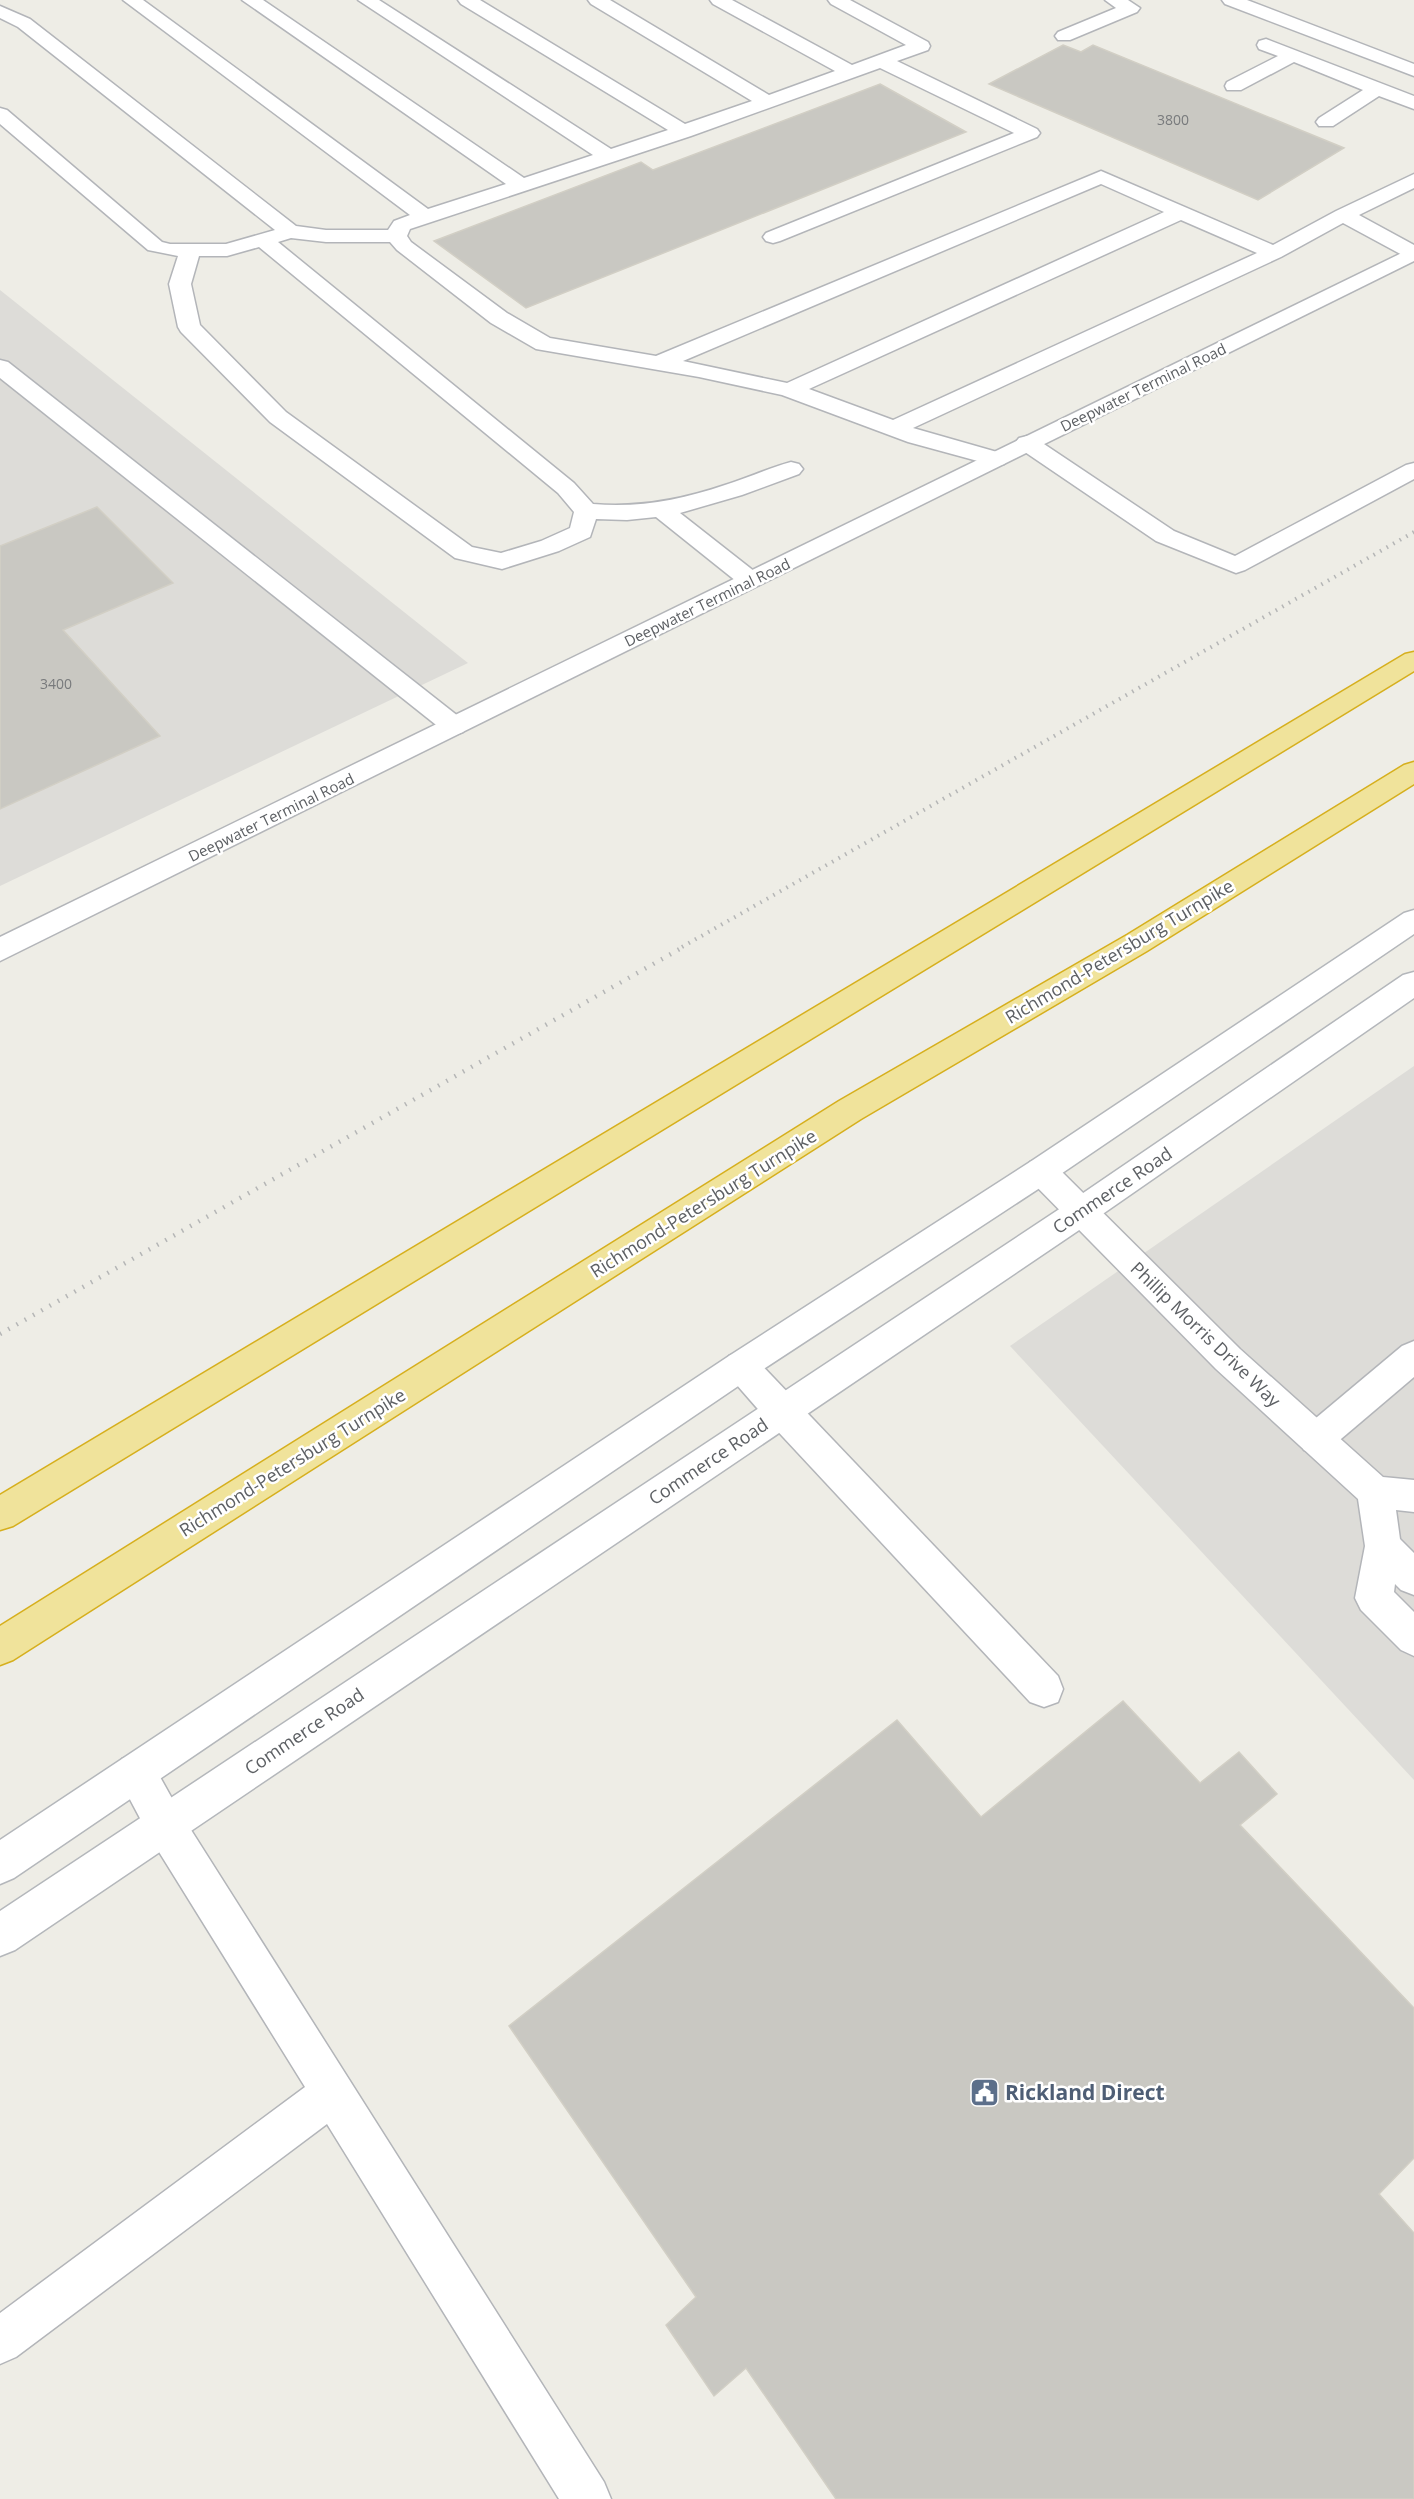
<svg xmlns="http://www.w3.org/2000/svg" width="1414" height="2499" font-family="'Open Sans',sans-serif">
<rect width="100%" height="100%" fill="#eeede6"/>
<!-- industrial -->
<g fill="#dddcd8">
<polygon points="0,290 468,663 0,886"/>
<polygon points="1414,1066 1414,1780 1010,1346"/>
</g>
<!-- building -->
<g fill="#c9c8c2" stroke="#d2cfc5" stroke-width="1.5">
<polygon points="1063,45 1081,52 1093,45 1344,148 1258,200 989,84"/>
<polygon points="880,84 966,132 526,308 434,241 641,162 653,170"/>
<polygon points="97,507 173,583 63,630 160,736 0,809 0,546"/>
<polygon points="1123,1701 1200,1783 1239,1752 1277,1794 1240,1825 1414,2008 1414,2158 1379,2194 1414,2233 1414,2499 836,2499 746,2368 714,2396 666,2325 696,2297 509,2026 897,1720 981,1817"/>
</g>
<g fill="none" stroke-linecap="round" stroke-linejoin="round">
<defs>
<g id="service">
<path d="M 123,0 L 143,0 L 428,209 L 506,184 L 242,0 L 263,0 L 524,178 L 593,155 L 358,0 L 379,0 L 611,149 L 668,130 L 461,4 L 458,0 L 480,0 L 685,124 L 752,101 L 591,4 L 588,0 L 610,0 L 769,95 L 835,71 L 713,4 L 710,0 L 732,0 L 852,65 L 906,45 L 831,4 L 828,0 L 850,0 L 928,42 L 930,46 L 928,50 L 897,61 L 1037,129 L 1040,133 L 1037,137 L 780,241 L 773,243 L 766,241 L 763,237 L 766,233 L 1014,133 L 880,68 L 691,136 L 410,229 L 407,236 L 411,242 L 507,313 L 550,338 L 656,356 L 1101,171 L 1273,245 L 1336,211 L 1414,174 L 1414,188 L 1359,215 L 1414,245 L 1414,259 L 1406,257 L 1343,223 L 1281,257 L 913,428 L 1004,454 L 1008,459 L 1004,464 L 996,466 L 908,442 L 782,395 L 699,377 L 536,349 L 491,323 L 397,250 L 390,242 L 326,242 L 291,238 L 278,242 L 574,483 L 593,504 C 639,508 681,500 725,485 C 747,478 769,468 791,462 L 799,464 L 803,469 L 799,474 L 742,495 L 680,513 L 759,575 L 762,580 L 759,585 L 750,588 L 741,585 L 656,517 L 627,520 L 596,519 L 590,537 L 559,551 L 502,569 L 455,558 L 270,422 L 181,332 L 178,327 L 169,284 L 178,256 L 148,250 L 0,124 L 0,108 L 7,110 L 162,242 L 170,244 L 226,244 L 275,230 L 18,27 L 0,18 L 0,6 L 30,19 L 296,226 L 326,230 L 388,230 L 394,221 L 410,215 ZM 1101,184 L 1164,212 L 787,383 L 683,361 ZM 1181,220 L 1257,253 L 893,420 L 809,389 ZM 259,247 L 558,493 L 574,512 L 570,528 L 541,541 L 501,553 L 472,547 L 286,412 L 200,325 L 191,284 L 199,256 L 227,256 Z"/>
<polygon points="1105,0 1128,0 1140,8 1137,12 1070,40 1058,40 1055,36 1058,32 1116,8"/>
<polygon points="1222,0 1247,0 1414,64 1414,76 1225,4"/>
<polygon points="1266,39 1414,96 1414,109 1379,96 1333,126 1319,126 1316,122 1319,118 1363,90 1294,62 1241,90 1227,90 1225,86 1227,82 1278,56 1259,49 1257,45 1259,41"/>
<polygon points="0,360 8,362 463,720 467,726 463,732 454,735 445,732 0,378"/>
<polygon points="1027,436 1035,438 1174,531 1235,556 1406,465 1414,463 1414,479 1245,570 1236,573 1156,541 1019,448 1015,443 1019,438"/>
<polygon points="1414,1341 1414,1377 1328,1450 1316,1454 1304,1450 1298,1439 1304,1428 1402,1346"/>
<polygon points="741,1351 753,1356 1058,1676 1063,1689 1058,1702 1044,1707 1030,1702 770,1423 729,1376 724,1366 729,1356"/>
<polygon points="136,1754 150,1759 179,1811 604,2482 611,2499 559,2499 327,2124 16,2357 0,2364 0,2313 305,2087 151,1839 116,1773 122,1759"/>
</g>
<g id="minor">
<polygon points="1414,247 1414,261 0,961 0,937"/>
<polygon points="1041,1158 1052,1162 1240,1349 1383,1477 1414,1480 1414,1512 1396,1510 1400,1539 1414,1553 1414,1595 1401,1590 1395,1584 1394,1592 1414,1612 1414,1656 1401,1650 1361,1610 1355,1598 1365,1546 1358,1499 1216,1369 1030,1180 1025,1171 1030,1162"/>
</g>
<g id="secondary">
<polygon points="1414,910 1414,934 1052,1180 753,1376 14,1878 0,1884 0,1840 729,1356 1030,1162 1404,913"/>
<polygon points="1414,972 1414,998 1094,1220 15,1950 0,1956 0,1911 1070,1202 1403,975"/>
</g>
<g id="motorway">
<polygon points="1414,652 1414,671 13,1526 0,1530 0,1495 1405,654"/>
<polygon points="1414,762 1414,784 1147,951 861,1119 13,1660 0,1665 0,1626 839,1101 1127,935 1404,765"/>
</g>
</defs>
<!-- service casing -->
<use href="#service" stroke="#b3b5b9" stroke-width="3"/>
<!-- minor casing -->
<use href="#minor" stroke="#b3b5b9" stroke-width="3"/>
<!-- secondary casing -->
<use href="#secondary" stroke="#b4b7bb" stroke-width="3"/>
<!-- motorway casing -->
<use href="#motorway" stroke="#d6af1d" stroke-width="3"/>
<!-- service -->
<use href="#service" fill="#fff" fill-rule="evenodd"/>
<!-- minor -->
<use href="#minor" fill="#fff" fill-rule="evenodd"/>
<!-- secondary -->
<use href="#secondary" fill="#fff" fill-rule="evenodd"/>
<!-- motorway -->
<use href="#motorway" fill="#f0e39b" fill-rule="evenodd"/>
<!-- rail-far1 -->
<polyline stroke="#b5b6b6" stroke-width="4" stroke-dasharray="1.5 6" stroke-linecap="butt" points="682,947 1414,532"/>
<!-- rail -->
<polyline stroke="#b5b6b6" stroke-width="4.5" stroke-dasharray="1.5 8" stroke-linecap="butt" points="0,1334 685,946"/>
</g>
<!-- icons -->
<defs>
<symbol id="civic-square" viewBox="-11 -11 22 22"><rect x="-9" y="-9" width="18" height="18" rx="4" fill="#5c6f8a" stroke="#fff"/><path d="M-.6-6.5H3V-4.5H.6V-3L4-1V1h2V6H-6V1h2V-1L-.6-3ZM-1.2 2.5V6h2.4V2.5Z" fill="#fff"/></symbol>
</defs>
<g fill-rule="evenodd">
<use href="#civic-square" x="968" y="2076" width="33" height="33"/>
</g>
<g text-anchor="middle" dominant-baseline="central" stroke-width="5" stroke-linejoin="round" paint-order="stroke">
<!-- far-number labels -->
<g font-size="14" fill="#787a7c">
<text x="1173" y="119">3800</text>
<text x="56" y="683">3400</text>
</g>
<!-- far-street labels -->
<g font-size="15" fill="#5d6064" stroke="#fff">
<text transform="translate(1143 387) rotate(-26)">Deepwater Terminal Road</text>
<text transform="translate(707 602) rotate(-26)">Deepwater Terminal Road</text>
<text transform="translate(271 817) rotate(-26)">Deepwater Terminal Road</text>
</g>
<!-- street labels -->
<g font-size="18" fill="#5d6064" stroke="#fff">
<text transform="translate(1119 951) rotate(-31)">Richmond-Petersburg Turnpike</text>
<text transform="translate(1112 1190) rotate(-34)">Commerce Road</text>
<text transform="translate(703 1203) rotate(-32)">Richmond-Petersburg Turnpike</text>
<text transform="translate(1206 1334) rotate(44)">Phillip Morris Drive Way</text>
<text transform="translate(708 1461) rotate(-34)">Commerce Road</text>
<text transform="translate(292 1462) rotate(-32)">Richmond-Petersburg Turnpike</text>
<text transform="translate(304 1731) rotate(-34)">Commerce Road</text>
</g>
<!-- near-service labels -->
<g font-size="21" font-weight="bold" fill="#4e5e75" stroke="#fff" text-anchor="start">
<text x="1005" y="2092">Rickland Direct</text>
</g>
</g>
</svg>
